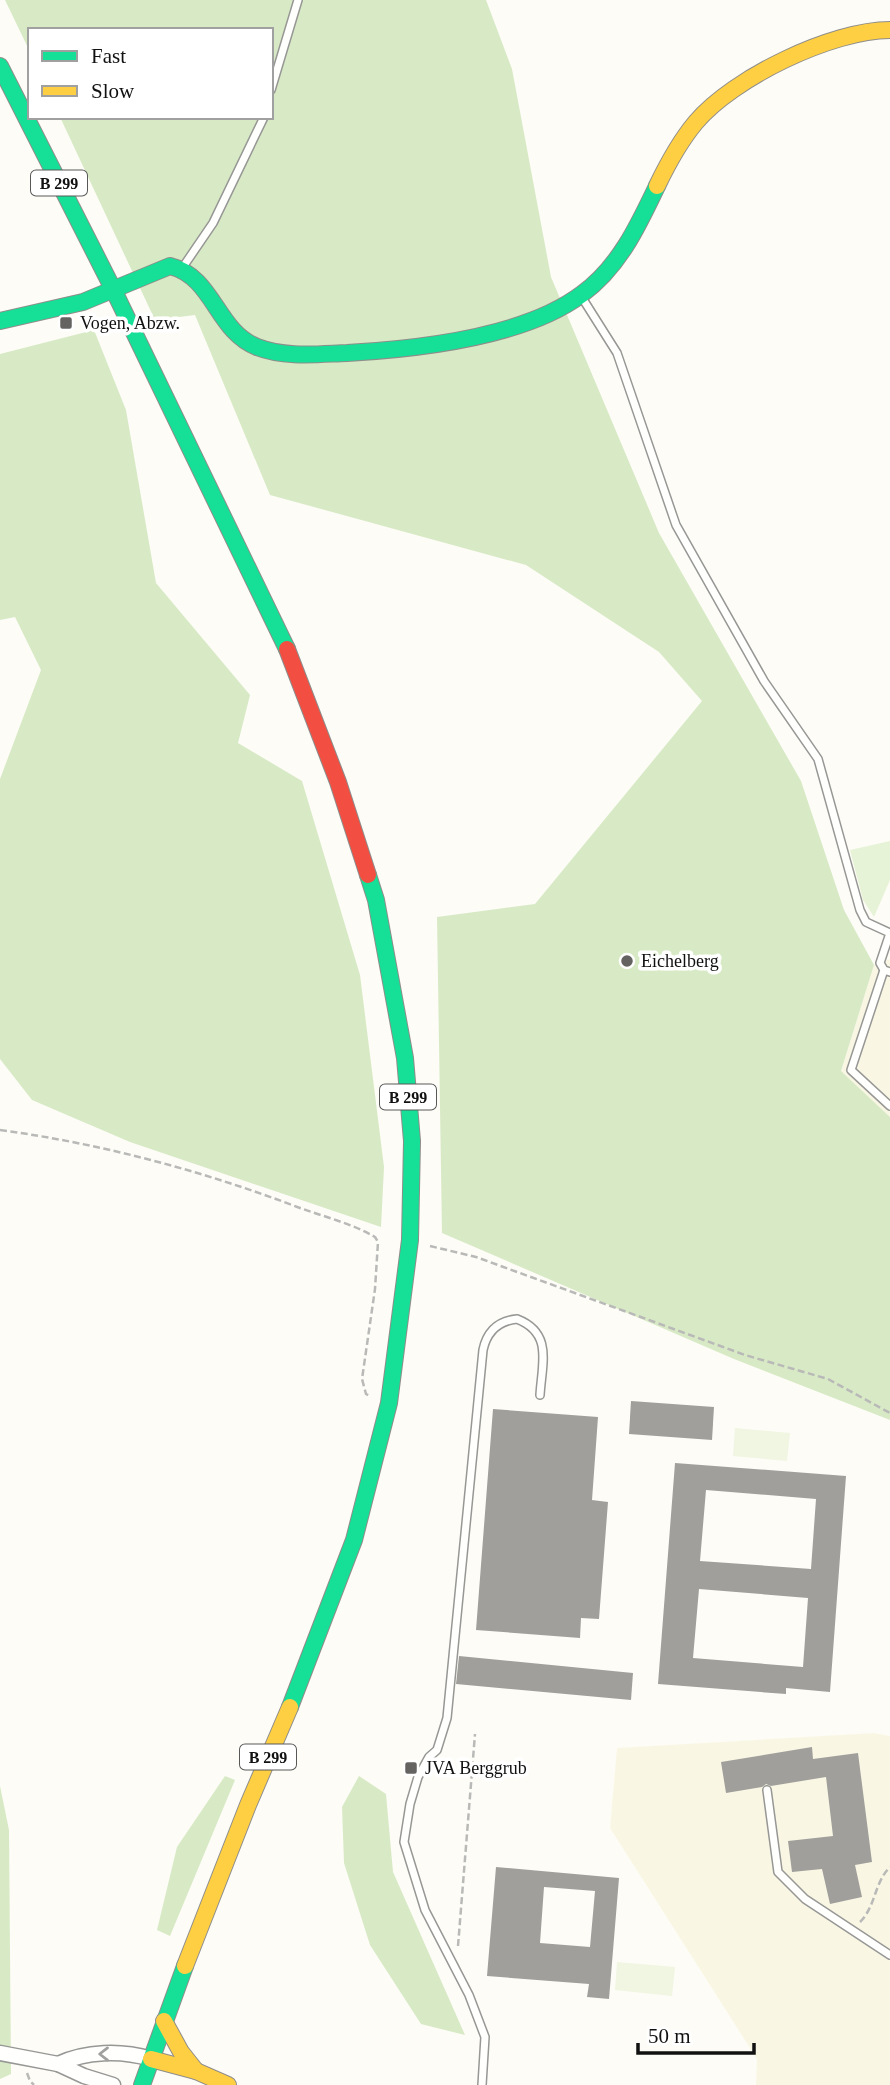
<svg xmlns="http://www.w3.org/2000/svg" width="890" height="2085" font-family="Georgia,serif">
<rect width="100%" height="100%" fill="#fdfcf7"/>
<!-- farmland -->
<g fill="#f9f7e4">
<polygon points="890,959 890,1117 841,1071 874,965"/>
<polygon points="874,1733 890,1736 890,2085 756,2085 757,2059 610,1828 617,1748"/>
</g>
<!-- green -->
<polygon fill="#e7f3d7" points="890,841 890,880 874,917 863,900 850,850"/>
<!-- forest -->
<g fill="#d8eac5">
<polygon points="5,0 486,0 512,69 551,277 659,533 801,781 844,910 874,965 841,1071 890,1117 890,1420 734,1359 442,1233 437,917 535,904 702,701 659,652 526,565 270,495 195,315 155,320 60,117 271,117 271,30 30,30 30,52"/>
<polygon points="94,330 126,410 156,583 250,695 238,743 302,781 360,975 384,1167 381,1227 130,1142 32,1100 0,1059 0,779 41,670 15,617 0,620 0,354"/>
<polygon points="225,1776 235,1780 170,1936 157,1930 177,1847"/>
<polygon points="359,1776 386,1794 393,1872 465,2035 421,2024 370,1945 344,1863 342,1807"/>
<polygon points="0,1786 9,1830 11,2074 0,2079"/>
</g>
<!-- pitch -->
<g fill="#f0f6e1">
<polygon points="735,1428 790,1433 787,1461 733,1456"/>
<polygon points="617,1962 675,1967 672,1996 615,1990"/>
</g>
<!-- building -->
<g fill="#a19f9c" fill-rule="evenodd">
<polygon points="631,1401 714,1407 712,1440 629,1434"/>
<polygon points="493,1409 598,1417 592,1500 608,1502 599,1619 581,1618 580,1638 476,1630"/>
<path d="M 675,1463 L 846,1476 L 830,1692 L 786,1688 L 786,1694 L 658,1684 ZM 706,1490 L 816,1499 L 811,1569 L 700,1561 ZM 699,1589 L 808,1598 L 803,1667 L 693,1658 Z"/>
<polygon points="459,1656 633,1673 631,1700 456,1684"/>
<polygon points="812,1747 813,1759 858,1753 872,1862 855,1865 862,1897 830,1904 822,1869 792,1872 788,1841 833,1836 826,1777 771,1786 766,1784 762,1787 726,1793 721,1762"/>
<path d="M 496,1867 L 619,1878 L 609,1999 L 587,1997 L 589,1984 L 487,1976 ZM 544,1887 L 595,1891 L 590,1947 L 540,1943 Z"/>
</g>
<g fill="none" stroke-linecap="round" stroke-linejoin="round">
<defs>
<g id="lane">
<polyline points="271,90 298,0"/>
<polyline points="183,267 213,223 264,117"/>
<polyline points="581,296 617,353 676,525 764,681 818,759 860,910 866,922 890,933 880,963 884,970 890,972"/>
<polyline points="884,970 851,1070 890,1106"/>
<polyline points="767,1790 778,1872 805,1899 890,1955"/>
<path d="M 482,2085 L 485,2037 L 469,1995 L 425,1910 L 404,1842 L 410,1804 L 418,1777 L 429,1757 L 437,1750 L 447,1718 L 483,1350 C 487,1331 498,1321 517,1319 C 553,1333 542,1363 540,1395"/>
</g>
<g id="street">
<polyline points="0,2053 58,2064 84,2076 113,2085"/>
<path d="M 58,2064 C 86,2051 121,2050 151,2059"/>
</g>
<g id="fast">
<polyline points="0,66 114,291 287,649"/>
<path d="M 0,321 L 83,302 L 170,266 C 214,277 216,331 257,347 C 285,358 318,354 347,353 C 417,349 525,337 582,294 C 619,267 638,226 657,186"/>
<polyline points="290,1707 354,1540 389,1403 410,1240 412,1141 405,1058 376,900 368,875"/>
<polyline points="142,2085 185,1966"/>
</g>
<g id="slow">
<path d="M 657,186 C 668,163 680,141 696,122 C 733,78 832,30 890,30"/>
<polyline points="185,1966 248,1805 290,1707"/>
<polyline points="164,2021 181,2052 196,2071"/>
<polyline points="151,2059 196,2071 228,2085"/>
</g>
<polyline id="jam" points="287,649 338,782 368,875"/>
</defs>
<!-- lane casing -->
<use href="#lane" stroke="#979795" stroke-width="10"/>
<!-- street casing -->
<use href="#street" stroke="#979795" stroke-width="17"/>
<!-- fast casing -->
<use href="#fast" stroke="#8e8d8b" stroke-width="18"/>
<!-- slow casing -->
<use href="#slow" stroke="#8e8d8b" stroke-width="18"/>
<!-- jam casing -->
<use href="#jam" stroke="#8e8d8b" stroke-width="18"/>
<!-- path -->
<g stroke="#b9b9b8" stroke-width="2.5" stroke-dasharray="7 3.5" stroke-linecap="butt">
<path d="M 0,1130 C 103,1144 203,1171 300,1208 C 325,1217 353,1224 375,1237 L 378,1242 L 375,1289 L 362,1379 L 366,1394 L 370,1396"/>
<polyline points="430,1246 476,1257 745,1355 828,1379 890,1413"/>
<path d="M 860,1922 C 876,1906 874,1883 890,1867"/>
<polyline points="458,1946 475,1734"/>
<polyline points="27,2073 30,2081 34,2085"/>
</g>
<!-- lane -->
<use href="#lane" stroke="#fffffe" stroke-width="7"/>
<!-- street -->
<use href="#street" stroke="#fffffe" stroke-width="14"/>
<!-- fast -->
<use href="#fast" stroke="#16e098" stroke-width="16"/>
<!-- slow -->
<use href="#slow" stroke="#ffcf43" stroke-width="16"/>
<!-- jam -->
<use href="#jam" stroke="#f24e42" stroke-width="16"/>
</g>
<!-- one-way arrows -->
<defs><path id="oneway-chevron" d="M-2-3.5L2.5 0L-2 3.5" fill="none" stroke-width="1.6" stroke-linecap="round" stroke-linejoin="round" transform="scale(1.75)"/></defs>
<use stroke="#a0a09f" href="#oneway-chevron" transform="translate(104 2054) rotate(-180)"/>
<!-- markers -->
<g fill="#646362" stroke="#fff" stroke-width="2.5">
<rect x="59" y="316" width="14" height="14" rx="3.5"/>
<circle cx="627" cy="961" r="7"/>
<rect x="404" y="1761" width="14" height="14" rx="3.5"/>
</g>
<g text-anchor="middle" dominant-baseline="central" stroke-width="7" stroke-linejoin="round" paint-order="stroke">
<!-- shield labels -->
<g fill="#fff" stroke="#585858" stroke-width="2">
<rect x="31" y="170.5" width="56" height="25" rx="5"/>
<rect x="380" y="1084.5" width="56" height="25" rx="5"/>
<rect x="240" y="1744.5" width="56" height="25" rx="5"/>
</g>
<g font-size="16" font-weight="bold" fill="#111">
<text x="59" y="183">B 299</text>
<text x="408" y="1097">B 299</text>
<text x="268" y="1757">B 299</text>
</g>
<!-- poi labels -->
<g font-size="18" fill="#111" stroke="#fff" text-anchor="start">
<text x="80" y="323">Vogen, Abzw.</text>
<text x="641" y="961">Eichelberg</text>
<text x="425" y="1768">JVA Berggrub</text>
</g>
</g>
<!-- legend -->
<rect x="28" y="28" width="245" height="91" fill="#ffffff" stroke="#a0a0a0" stroke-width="2"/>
<rect x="42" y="51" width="35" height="10" fill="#16e098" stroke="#a0a0a0" stroke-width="2"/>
<text x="91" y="63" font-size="21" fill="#111111">Fast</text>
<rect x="42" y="86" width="35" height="10" fill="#ffcf43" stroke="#a0a0a0" stroke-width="2"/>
<text x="91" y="98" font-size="21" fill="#111111">Slow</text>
<!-- scale -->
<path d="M638 2043v10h116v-10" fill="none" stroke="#111111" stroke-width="3.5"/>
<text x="648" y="2043" font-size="21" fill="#111111" stroke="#ffffff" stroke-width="5" paint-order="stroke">50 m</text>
</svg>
